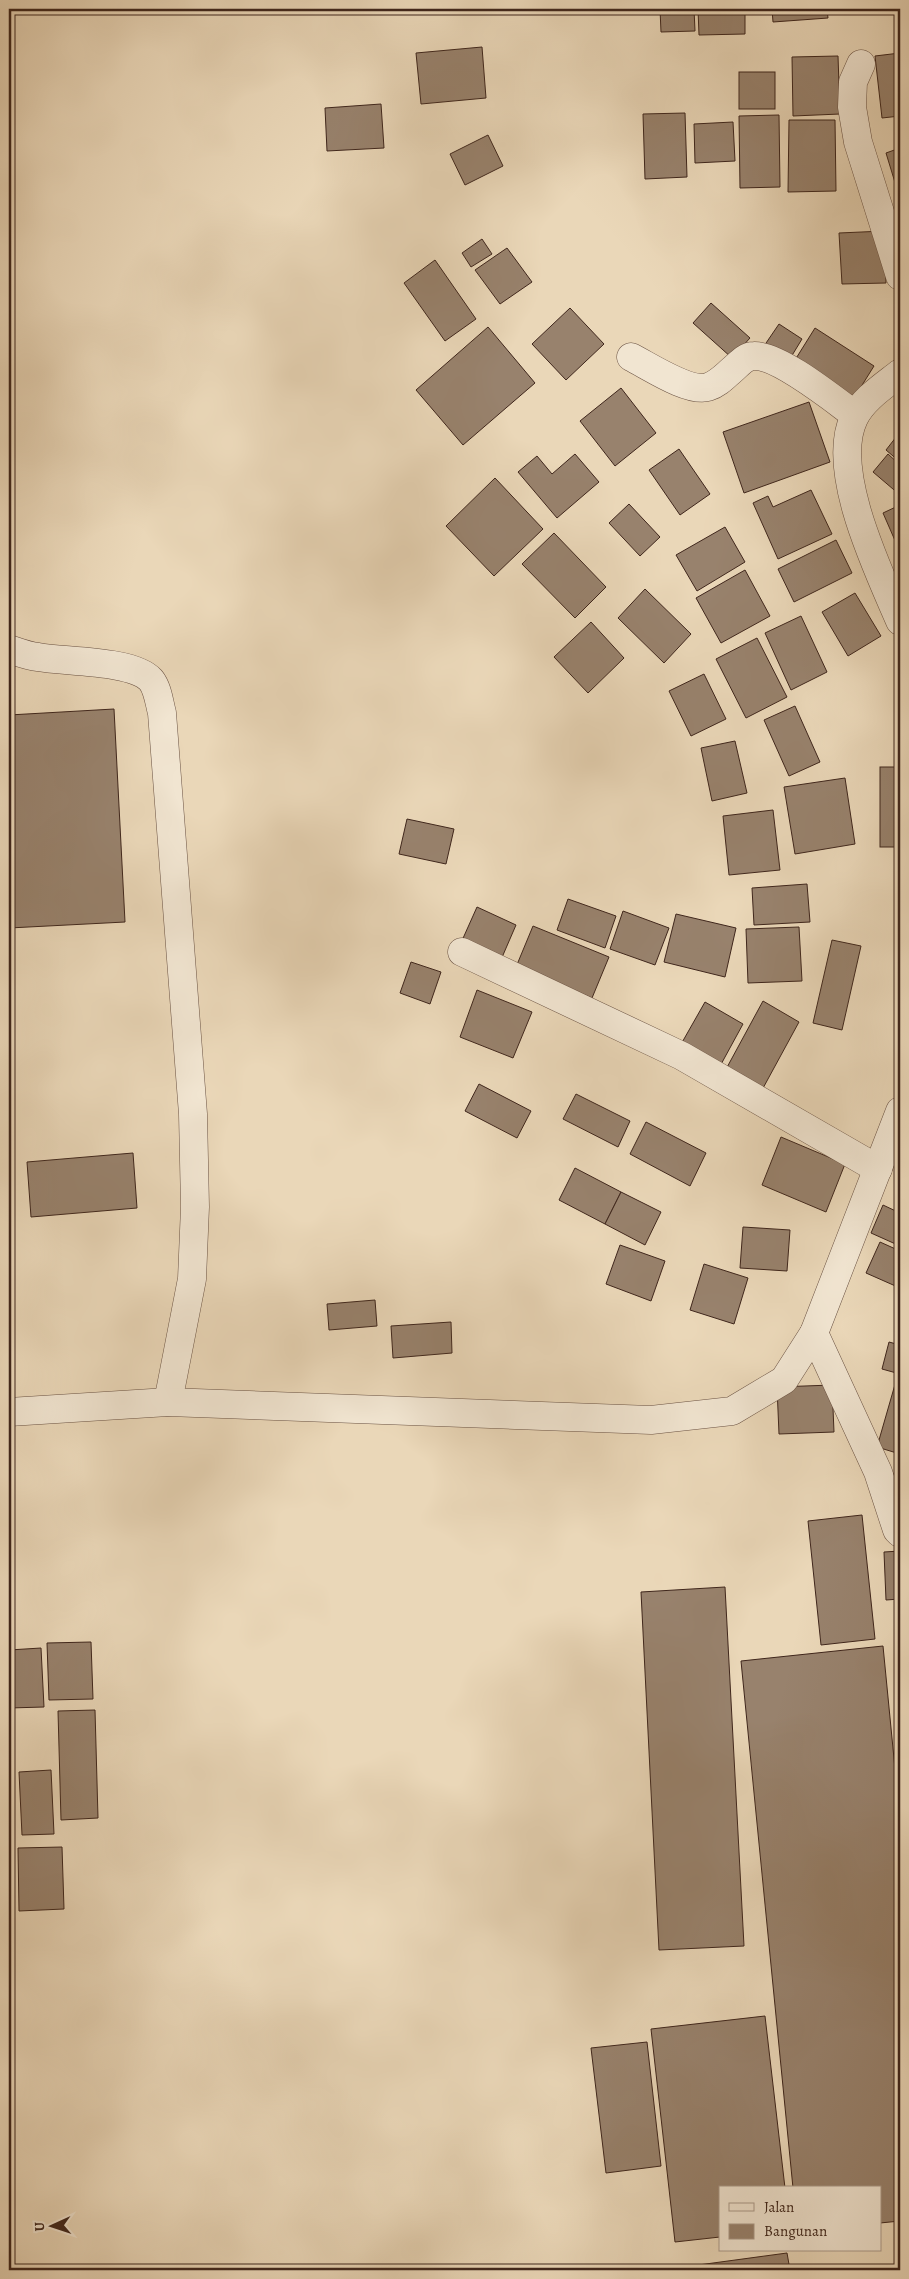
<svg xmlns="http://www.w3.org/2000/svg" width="909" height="2279" font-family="Alegreya,serif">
<rect width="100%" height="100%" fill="#ead7b8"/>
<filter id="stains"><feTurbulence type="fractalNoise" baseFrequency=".004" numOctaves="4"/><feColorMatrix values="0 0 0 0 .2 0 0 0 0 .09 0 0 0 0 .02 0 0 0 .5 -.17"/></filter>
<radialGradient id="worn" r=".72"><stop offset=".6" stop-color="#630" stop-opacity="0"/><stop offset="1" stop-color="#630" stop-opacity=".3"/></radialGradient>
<!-- building -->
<g fill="#98826d" stroke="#3f261c">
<polygon points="660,9 694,9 695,31 661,32"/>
<polygon points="698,9 745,9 745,34 699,35"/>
<polygon points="772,9 827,9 828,18 773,22"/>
<polygon points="482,47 486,98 421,104 416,53"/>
<polygon points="900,53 900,116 882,118 875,56"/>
<polygon points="838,56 840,114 793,116 792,57"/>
<rect x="739" y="72" width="36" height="37"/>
<polygon points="381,104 384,148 327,151 325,108"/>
<polygon points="685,113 687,177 645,179 643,114"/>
<polygon points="779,115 780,187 740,188 739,116"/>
<polygon points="789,120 835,120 836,191 788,192"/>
<polygon points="733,122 735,161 695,163 694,124"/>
<polygon points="488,135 503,166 465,185 450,154"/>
<polygon points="900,148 900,199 886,153"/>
<polygon points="884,231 886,283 842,284 839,233"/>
<polygon points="482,239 492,254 471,267 462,253"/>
<polygon points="507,248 532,282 500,304 475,270"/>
<polygon points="435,260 476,319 445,341 404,283"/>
<polygon points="711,303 750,338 732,358 693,323"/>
<polygon points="570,308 604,344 566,380 532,344"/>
<polygon points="779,324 802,339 788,362 764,346"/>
<polygon points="488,327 535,383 463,445 416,390"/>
<polygon points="815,328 874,366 854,398 795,360"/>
<polygon points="621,388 656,433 615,466 580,421"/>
<polygon points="809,402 830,462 744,493 723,432"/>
<polygon points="900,432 900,462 886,450"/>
<polygon points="679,449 710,494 680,515 649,470"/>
<polygon points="575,454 599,482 557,518 518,472 537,456 552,474"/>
<polygon points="888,454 900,465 900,495 873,472"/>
<polygon points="495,478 543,529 494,576 446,526"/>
<polygon points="811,490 832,534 778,559 753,503 768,496 773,507"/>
<polygon points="629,504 660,537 640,556 609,523"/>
<polygon points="900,505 900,552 883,513"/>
<polygon points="725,527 745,562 697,591 676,555"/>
<polygon points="554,533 606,587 575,618 522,564"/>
<polygon points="836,540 852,573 794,602 778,569"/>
<polygon points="745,570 770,616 721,643 696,598"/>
<polygon points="645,589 691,634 664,663 618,618"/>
<polygon points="855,593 881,636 848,656 822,612"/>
<polygon points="801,616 827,672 791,690 765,633"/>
<polygon points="591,622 624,658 588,693 554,657"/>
<polygon points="757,638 787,697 746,718 716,659"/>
<polygon points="704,674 726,719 691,736 669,691"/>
<polygon points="795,706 820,762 789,776 764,720"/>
<polygon points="114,709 125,922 9,928 9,715"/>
<polygon points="735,741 747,793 712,801 701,748"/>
<rect x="880" y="767" width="20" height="80"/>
<polygon points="845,778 855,844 795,854 784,787"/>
<polygon points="773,810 780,870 729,875 723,816"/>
<polygon points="407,819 454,829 446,864 399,854"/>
<polygon points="807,884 810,922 754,925 752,888"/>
<polygon points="568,899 616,916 605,948 557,930"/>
<polygon points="477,907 516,925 500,962 460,945"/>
<polygon points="623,911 669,928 655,965 610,949"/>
<polygon points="676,914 736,928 725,977 664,962"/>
<polygon points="533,926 609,957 592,998 516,967"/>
<polygon points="799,927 802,981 748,983 746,929"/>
<polygon points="832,940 861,946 842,1030 813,1023"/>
<polygon points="411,962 441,972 430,1004 400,993"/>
<polygon points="477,990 532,1012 513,1058 460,1037"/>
<polygon points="763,1001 799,1022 762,1090 725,1071"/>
<polygon points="705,1002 743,1024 719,1068 680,1046"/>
<polygon points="479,1084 531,1111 517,1138 465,1111"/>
<polygon points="576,1094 630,1121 618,1147 563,1119"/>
<polygon points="646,1122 706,1153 690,1186 630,1154"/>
<polygon points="781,1137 845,1164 826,1212 762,1185"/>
<polygon points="133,1153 137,1208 31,1217 27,1162"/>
<polygon points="575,1168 621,1192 605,1224 559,1200"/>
<polygon points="621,1192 661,1212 645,1245 605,1224"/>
<polygon points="883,1205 900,1213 900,1246 871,1233"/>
<polygon points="743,1227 790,1230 787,1271 740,1268"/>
<polygon points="880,1242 900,1251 900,1288 866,1273"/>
<polygon points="620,1245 665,1261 651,1301 606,1284"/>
<polygon points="704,1264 748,1278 734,1324 690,1310"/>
<polygon points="375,1300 377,1326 329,1330 327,1304"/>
<polygon points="451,1322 452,1353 393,1358 391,1326"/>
<polygon points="889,1342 900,1345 900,1374 882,1369"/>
<polygon points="896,1381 900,1382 900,1454 877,1447"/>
<polygon points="832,1385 834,1432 779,1434 777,1387"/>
<polygon points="890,1474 900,1474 900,1515"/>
<polygon points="862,1515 875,1639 821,1645 808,1521"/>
<polygon points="900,1551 900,1599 886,1600 884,1552"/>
<polygon points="725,1587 744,1946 659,1950 641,1592"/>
<polygon points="91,1642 93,1699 49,1700 47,1643"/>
<polygon points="883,1646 900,1820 900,2221 880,2223 880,2188 793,2188 741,1661"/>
<polygon points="41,1648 44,1707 9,1708 9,1650"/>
<polygon points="95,1710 98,1818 61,1820 58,1711"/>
<polygon points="51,1770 54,1834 22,1835 19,1772"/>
<polygon points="62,1847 64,1909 19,1911 18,1848"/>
<polygon points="765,2016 785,2188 720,2188 720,2237 675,2242 651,2029"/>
<polygon points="647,2042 661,2166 606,2173 591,2048"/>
<polygon points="787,2253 790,2270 692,2270 691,2266"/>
</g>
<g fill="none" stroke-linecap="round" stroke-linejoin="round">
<defs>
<g id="minor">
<polyline points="861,64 853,82 852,107 858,142 900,276"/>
<path d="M 631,357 C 649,366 689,393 708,387 C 718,384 725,376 732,370 C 739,364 745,356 754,356 C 779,355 833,399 855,415"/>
<path d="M 900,373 C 885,385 863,399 854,418 C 829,470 879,572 900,621"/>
<path d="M 9,649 C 18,652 28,656 38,657 C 65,662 133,660 151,680 C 158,689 159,702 162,713 L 193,1114 L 195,1207 L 192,1279 L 168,1402"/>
<polyline points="462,952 682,1056 878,1169"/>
<polyline points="814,1333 878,1472 897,1530 900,1533"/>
<polyline points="9,1412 168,1402 651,1420 732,1411 784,1380 814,1333 900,1111"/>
</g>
</defs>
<!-- minor casing -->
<use href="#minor" stroke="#6a5243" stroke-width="29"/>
<!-- minor -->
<use href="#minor" stroke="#f1e5d1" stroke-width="28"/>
</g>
<!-- margin -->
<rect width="909" height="2279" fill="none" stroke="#ead7b8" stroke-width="30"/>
<rect x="10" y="10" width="889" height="2259" fill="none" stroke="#3f261c" stroke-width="2.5"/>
<rect x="15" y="15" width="879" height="2249" fill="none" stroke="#3f261c"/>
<!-- legend -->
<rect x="719" y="2186" width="162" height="65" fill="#f1e5d1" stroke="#aa9989"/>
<rect x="729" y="2203" width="25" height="8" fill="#f1e5d1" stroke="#aa9989"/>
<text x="764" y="2212" font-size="15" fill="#3f261c">Jalan</text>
<rect x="729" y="2224" width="25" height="15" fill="#98826d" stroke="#aa9989"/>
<text x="764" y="2236" font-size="15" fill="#3f261c">Bangunan</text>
<!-- north arrow -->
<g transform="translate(52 2226) rotate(267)" stroke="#f1e5d1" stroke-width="4" paint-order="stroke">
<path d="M0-4L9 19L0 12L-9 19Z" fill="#3f261c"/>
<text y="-8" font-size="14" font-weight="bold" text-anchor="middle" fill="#3f261c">U</text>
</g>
<rect width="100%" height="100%" filter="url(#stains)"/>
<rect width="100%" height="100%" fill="url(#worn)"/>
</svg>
